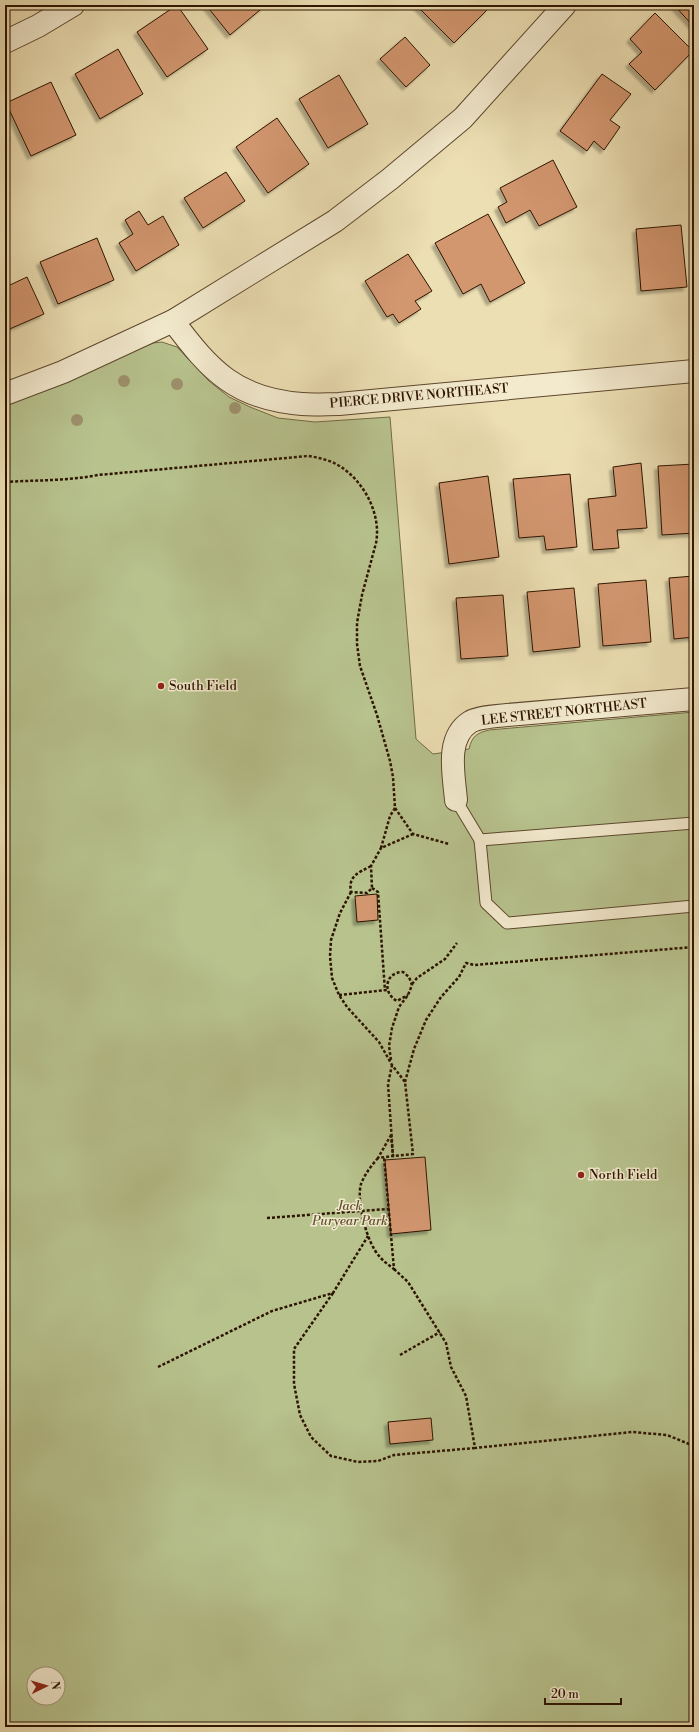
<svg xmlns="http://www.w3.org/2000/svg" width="699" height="1732" font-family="'Libre Bodoni',serif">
<defs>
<filter id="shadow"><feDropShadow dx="-3.5" dy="3.5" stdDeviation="1" flood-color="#0004"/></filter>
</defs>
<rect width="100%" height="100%" fill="#ecdfb3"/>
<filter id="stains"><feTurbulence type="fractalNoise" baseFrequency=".005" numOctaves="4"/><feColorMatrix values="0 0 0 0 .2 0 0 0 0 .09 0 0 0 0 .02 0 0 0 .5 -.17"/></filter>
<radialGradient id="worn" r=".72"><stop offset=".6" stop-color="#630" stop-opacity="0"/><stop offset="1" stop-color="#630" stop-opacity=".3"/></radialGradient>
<!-- green -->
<path fill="#b7c28d" stroke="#726b46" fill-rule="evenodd" d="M 162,342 L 177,347 L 209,381 L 229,397 L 250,407 L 278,418 L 315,422 L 390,417 L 416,739 L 433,754 L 469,749 C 472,736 477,733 489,730 L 694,712 L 694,1727 L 5,1727 L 5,402 L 36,392 L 153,343 ZM 34,1674 L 58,1674 L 58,1698 L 34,1698 Z"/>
<!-- building -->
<g fill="#d3976f" stroke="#2d1400" filter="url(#shadow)">
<polygon points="177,5 208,49 167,77 137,32"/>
<polygon points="206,5 266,5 230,35"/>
<polygon points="416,5 484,5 488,9 454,43"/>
<polygon points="674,5 694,5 694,27"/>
<polygon points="655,13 693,51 655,90 629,64 642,52 630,39"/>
<polygon points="405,37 430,65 406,87 380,59"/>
<polygon points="118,49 143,94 100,119 75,74"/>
<polygon points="602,74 631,94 610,120 620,127 604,150 594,141 587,151 560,131"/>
<polygon points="339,75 368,124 328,148 299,99"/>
<polygon points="51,82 76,135 31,156 6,103"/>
<polygon points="277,118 309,164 268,193 236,147"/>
<polygon points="5,153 9,161 5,163"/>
<polygon points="553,160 577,207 539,226 530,210 506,223 498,207 507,202 500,188"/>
<polygon points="226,172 245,201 203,228 184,198"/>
<polygon points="139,211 148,225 163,216 179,245 136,271 119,243 133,234 125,220"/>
<polygon points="488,214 525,283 490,302 481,284 463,294 435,243"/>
<polygon points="681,225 687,287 641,291 636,229"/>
<polygon points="97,238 114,280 58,304 40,262"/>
<polygon points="408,254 432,291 415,301 421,309 399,323 393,314 387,317 365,281"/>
<polygon points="5,274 10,285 27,277 44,314 5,331"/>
<polygon points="641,463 647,528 617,530 619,548 593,550 588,499 616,496 613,467"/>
<polygon points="694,464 694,533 662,535 658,466"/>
<polygon points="570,474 577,547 546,550 544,536 519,538 513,479"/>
<polygon points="488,476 499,557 449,564 439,483"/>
<polygon points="694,576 694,637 674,639 669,578"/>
<polygon points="646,580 651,642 603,646 598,584"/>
<polygon points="574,588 580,647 533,652 527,592"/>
<polygon points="503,595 508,656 461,659 456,598"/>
<polygon points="377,894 378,920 357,922 355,896"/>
<polygon points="425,1157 431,1230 391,1234 385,1160"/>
<polygon points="431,1418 433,1440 390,1444 388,1422"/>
</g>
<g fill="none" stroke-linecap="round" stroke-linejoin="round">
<defs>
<g id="lane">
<polyline points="456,800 480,840 694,823"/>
<polyline points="480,840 486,903 507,923 694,906"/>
</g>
<g id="street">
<polyline points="5,42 38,26 73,5"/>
<path d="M 173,321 C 211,372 237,399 302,404 C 314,405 327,404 339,404 L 694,371"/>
<polyline points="5,394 63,372 173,321 335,221 390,179 463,118 565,5"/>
<path d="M 456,800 C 454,775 445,738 470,722 C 478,717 497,716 507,715 L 694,699"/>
</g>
</defs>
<!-- lane casing -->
<use href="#lane" stroke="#5d472d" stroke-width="13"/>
<!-- street casing -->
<use href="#street" stroke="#5d472d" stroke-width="24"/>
<!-- path -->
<g stroke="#2d1400" stroke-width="2.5" stroke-dasharray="3 2" stroke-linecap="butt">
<path d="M 5,482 C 37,480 67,481 98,475 L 308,456 C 316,457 324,459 332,462 C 361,475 382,512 376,543 L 362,595 L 357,623 L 357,644 L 360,666 L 377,715 L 390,761 L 393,777 L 395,808 L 413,834 L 449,844"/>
<polyline points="395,808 390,816 381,848 413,834"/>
<path d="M 371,866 C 358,873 348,876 351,892 L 367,893 L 372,888 L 371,866 L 381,848"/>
<polyline points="372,888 378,892 385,991"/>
<polyline points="351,892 340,913 331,940 330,956 332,978 339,995 347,1007 379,1042 392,1065 405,1082 413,1154 393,1156 388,1084 392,1065"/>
<polyline points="412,984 417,978 445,959 457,943"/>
<polyline points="339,995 387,990"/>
<path d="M 391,1060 L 389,1046 L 392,1028 L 399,1007 L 408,995 L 412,985 L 409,977 L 403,972 C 385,972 382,993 397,1001 L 408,995"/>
<polyline points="405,1082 414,1049 426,1020 441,997 459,977 466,963 474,965 694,947"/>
<polygon points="391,1135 393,1156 378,1158"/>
<path d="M 378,1158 C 371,1166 365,1174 361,1184 C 356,1201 367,1244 380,1257 C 384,1262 389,1265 394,1269 L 384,1157"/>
<polyline points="267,1218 388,1209"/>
<polyline points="394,1269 408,1282 446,1343 451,1367 466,1396 475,1448 632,1432 667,1435 694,1446"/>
<polyline points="333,1293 294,1349 294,1384 300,1415 311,1437 331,1456 358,1462 378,1461 394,1455 475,1448"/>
<polyline points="400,1355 440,1332"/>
<polyline points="158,1367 272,1311 333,1293 368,1236"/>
</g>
<!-- lane -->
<use href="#lane" stroke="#f3eace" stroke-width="11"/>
<!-- street -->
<use href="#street" stroke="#f3eace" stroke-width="22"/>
</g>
<!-- trees -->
<g fill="#9d916c">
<circle cx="124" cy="381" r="6"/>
<circle cx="177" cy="384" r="6"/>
<circle cx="235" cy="408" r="6"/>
<circle cx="77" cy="420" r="6"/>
</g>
<!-- markers -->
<g fill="#8f2418" stroke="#f3eace" stroke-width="1.5">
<circle cx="161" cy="686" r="4"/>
<circle cx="581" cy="1175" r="4"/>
</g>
<g text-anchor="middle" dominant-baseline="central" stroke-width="3" stroke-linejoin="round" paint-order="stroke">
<!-- street labels -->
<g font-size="13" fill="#2d1400" stroke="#f3eace">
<text transform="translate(419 396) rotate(-5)">PIERCE DRIVE NORTHEAST</text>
<text transform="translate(564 712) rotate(-6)">LEE STREET NORTHEAST</text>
</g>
<!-- poi labels -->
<g font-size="13" fill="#2d1400" stroke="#f3eace" text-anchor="start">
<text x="169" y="686">South Field</text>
<text x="589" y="1175">North Field</text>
</g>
<!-- park labels -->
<g font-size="13" font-style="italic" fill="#5d5131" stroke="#f3eace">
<text x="350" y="1206">Jack<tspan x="350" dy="15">Puryear Park</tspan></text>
</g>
</g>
<!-- margin -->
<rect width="699" height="1732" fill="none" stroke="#ecdfb3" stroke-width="20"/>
<rect x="6" y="6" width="687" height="1720" fill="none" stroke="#2d1400" stroke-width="2"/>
<rect x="10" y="10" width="679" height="1712" fill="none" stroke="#2d1400"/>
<!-- north arrow -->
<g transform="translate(46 1686) rotate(85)"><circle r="19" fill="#f3eace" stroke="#a4947c"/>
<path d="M0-3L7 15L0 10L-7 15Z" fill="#8f2418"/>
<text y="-6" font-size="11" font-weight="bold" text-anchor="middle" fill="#2d1400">N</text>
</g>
<!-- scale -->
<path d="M545 1698v6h76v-6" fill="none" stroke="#2d1400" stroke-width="2"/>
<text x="551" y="1698" font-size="12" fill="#2d1400" stroke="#f3eace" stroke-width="3" paint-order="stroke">20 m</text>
<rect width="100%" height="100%" filter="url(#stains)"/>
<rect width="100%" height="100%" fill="url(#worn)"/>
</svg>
